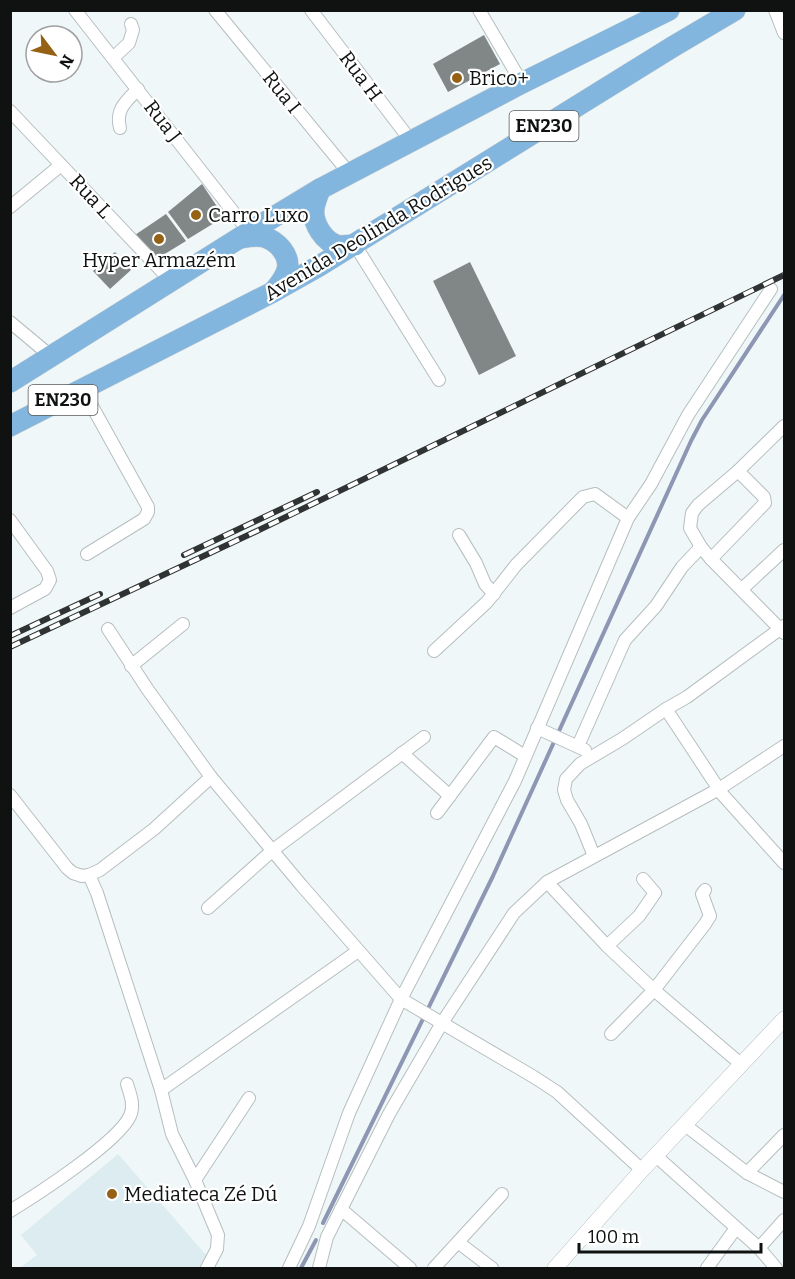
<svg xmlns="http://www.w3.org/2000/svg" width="795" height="1279" font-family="Bitter,serif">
<rect width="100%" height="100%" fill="#f0f7f8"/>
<!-- built -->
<polygon fill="#ddecf0" points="118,1154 207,1256 201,1268 20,1268 37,1255 21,1235"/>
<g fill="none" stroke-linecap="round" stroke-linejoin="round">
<!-- stream -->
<g stroke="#8d97b4" stroke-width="4">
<polyline points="323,1223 493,876 691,441 702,420 784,295"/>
<polyline points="301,1268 316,1240"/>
</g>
</g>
<!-- building -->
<g fill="#818786">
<polygon points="484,35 500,64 448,92 433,64"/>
<polygon points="202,184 224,217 188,239 168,212"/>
<polygon points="166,214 186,241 155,260 132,237"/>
<polygon points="115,252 131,270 110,289 93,271"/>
<polygon points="470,262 516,356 479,375 433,281"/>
</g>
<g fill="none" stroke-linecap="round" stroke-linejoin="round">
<defs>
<g id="minor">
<polyline points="75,10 249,232"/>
<polyline points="215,10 349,173"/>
<polyline points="311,10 411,141"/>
<polyline points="479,10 522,83"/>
<polyline points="775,10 784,33"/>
<polyline points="113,58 129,43 133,30 131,24"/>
<polyline points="10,111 171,281"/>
<path d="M 120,128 C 115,110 126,101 138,89"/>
<polyline points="10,207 61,165"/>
<polyline points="355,245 439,380"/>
<polyline points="10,322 52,357"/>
<polyline points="83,390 148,507 148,512 144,519 87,554"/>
<polyline points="784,426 738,471 698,505 692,513 690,528 701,547 711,559 784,633"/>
<polyline points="10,520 47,571 50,580 45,589 10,608"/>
<polyline points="459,535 476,563 485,584 494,594"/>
<polyline points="711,559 765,503 764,497 738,471"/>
<polyline points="742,589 784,550"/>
<polyline points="784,626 687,697 666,709 722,794 784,863"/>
<polyline points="108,629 148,690 211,777 302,886 401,999 534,1077 557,1092 642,1170"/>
<polyline points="434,651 487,602 516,565 583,497 595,494 628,518"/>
<polyline points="131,666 183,624"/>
<polyline points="537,728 585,750"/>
<polyline points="578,746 625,640 656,606 682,567 701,547"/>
<polyline points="402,753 450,796"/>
<polyline points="10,795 67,868 73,873 82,876 89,875 100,870 154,829 211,777"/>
<polyline points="437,813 494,737 525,756"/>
<polyline points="594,856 581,824 567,800 564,790 566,779 580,764 622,739 666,709"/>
<polyline points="89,875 97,893 161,1090 172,1134 195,1180 218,1235 217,1249 207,1268"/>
<polyline points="547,882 607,946 654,990 742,1065"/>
<polyline points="208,908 273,850 424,737"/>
<polyline points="607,946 639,916 655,893 643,879"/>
<polyline points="611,1034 654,990 705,924 710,916 702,894 705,890"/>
<polyline points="161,1090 358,951"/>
<polyline points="685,1125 747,1173 784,1192"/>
<polyline points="656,1156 759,1248 776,1268"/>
<polyline points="747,1173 784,1135"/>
<polyline points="195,1180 249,1098"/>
<polyline points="341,1209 410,1268"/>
<path d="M 10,1211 C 38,1194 118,1142 130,1116 C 135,1105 130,1094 127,1084"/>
<polyline points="459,1243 492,1268"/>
<polyline points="759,1248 784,1220"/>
<polyline points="289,1268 309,1226 349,1113 401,999 515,781 628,518 651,484 688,415 771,289"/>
<polyline points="319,1268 327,1237 389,1114 442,1023 514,913 547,882 719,789 784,746"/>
<polyline points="434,1268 502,1194"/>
<polyline points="707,1268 736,1228"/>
</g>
<polyline id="tertiary" points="555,1268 642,1170 784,1019"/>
<g id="trunk">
<path d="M 320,189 C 318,195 315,202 314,208 C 312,223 324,243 340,246 C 344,246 350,245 355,245"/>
<path d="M 240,238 C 247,237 257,235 264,237 C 277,241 291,255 287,270 C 285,278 279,285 274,291"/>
<polyline points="10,382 249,232 320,189 522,83 669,10"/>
<polyline points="10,426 271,293 319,266 674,46 735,10"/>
</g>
</defs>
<!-- minor casing -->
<use href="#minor" stroke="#b7bebf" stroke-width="14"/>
<!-- tertiary casing -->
<use href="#tertiary" stroke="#b7bebf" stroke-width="16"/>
<!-- trunk casing -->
<use href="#trunk" stroke="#d4d4d4" stroke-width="22"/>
<!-- minor -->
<use href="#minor" stroke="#fff" stroke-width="12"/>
<!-- tertiary -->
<use href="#tertiary" stroke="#fff" stroke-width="15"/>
<!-- trunk -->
<use href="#trunk" stroke="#83b6de" stroke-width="21"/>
<defs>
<g id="rail">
<polyline points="184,555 317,492"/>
<polyline points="10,636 100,594"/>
<polyline points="10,647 259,530 784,275"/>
</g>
</defs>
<!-- rail casing -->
<use href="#rail" stroke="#303333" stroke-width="6"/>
<!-- rail -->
<use href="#rail" stroke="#fff" stroke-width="4" stroke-dasharray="11" stroke-linecap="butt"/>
</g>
<!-- markers -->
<g fill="#946115" stroke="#fff" stroke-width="2">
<circle cx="457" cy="78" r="6"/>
<circle cx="196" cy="215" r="6"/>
<circle cx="159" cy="239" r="6"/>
<circle cx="112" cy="1194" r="6"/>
</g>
<g text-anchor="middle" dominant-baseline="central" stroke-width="4.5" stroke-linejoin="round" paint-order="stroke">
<!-- shield labels -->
<g fill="#fff" stroke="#585959" stroke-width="1.5">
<rect x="509.5" y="111" width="69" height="30" rx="4.5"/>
<rect x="28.5" y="385" width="69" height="30" rx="4.5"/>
</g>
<g font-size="18" font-weight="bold" fill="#101212">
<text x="544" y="126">EN230</text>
<text x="63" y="400">EN230</text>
</g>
<!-- street labels -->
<g font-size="20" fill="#101212" stroke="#fff">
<text transform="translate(361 76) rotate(53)">Rua H</text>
<text transform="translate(282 92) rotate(51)">Rua I</text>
<text transform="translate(163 121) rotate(52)">Rua J</text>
<text transform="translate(91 196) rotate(47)">Rua L</text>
<text transform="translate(378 228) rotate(-31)">Avenida Deolinda Rodrigues</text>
</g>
<!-- poi labels -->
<g font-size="20" fill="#101212" stroke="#fff" text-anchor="start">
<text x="469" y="78">Brico+</text>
<text x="208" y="215">Carro Luxo</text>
<text x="159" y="260" text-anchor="middle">Hyper Armazém</text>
<text x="124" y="1194">Mediateca Zé Dú</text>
</g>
</g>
<!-- border -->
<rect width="795" height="1279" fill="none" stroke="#101212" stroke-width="24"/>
<!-- north arrow -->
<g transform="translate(54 54) rotate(122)"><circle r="28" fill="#ffffff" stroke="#9fa0a0" stroke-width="1.5"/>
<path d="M0-4.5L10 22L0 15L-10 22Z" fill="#946115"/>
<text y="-9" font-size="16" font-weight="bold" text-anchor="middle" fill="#101212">N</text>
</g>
<!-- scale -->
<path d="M579 1243v9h182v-9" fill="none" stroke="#101212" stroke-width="3"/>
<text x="588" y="1243" font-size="18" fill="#101212" stroke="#ffffff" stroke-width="4.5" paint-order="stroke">100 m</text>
</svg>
